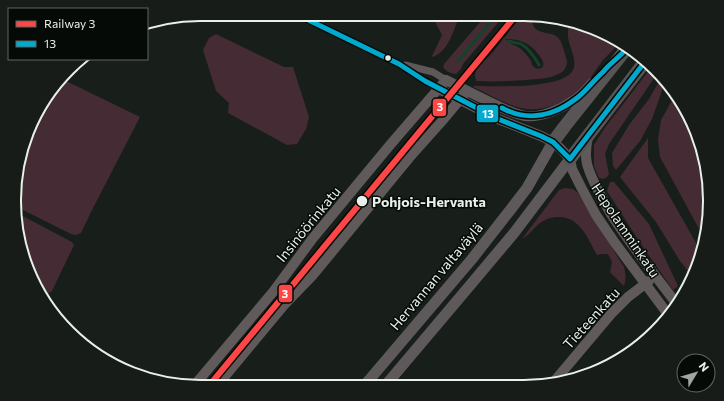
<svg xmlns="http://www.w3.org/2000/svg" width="724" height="401" font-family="Commissioner,sans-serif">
<rect width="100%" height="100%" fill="#181e1a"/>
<!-- green -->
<g fill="#452b34" fill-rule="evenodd">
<path d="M 431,14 L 460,14 C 454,29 449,51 433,57 L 432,56 L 442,35 Z"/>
<path d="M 487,14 L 504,14 L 502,18 L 463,64 L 461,69 L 456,74 C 452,74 445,71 443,67 L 444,64 Z"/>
<path d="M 523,14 L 532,14 C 530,40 552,27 560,40 C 562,43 566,57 567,61 C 567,68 563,73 556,75 C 551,78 544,78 538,79 C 517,81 496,82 476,81 L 475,75 L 476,70 L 493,52 ZM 506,39 C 519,39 530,43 538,54 C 540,56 542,59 543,62 C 545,69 537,71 533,66 C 531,65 532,63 531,61 C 529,57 526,54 523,51 C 518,45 510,45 505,39 Z"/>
<path d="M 568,24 L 617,39 L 620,42 C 615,48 609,54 603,60 C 595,70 589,83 578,92 C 564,103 539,113 521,108 C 505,104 488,94 473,87 L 474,86 L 478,86 C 496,86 570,90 574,67 C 576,57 569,46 568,37 C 568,33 568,28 568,24 Z"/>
<polygon points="216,34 284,67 293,67 309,117 306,129 297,144 287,145 228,113 229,103 216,91 203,50 209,38"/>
<polygon points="650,69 657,74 609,144 605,154 609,174 607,177 603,179 599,178 594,166 594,145 604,129"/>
<polygon points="661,78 665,82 652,119 640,141 616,170 613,166 612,153 629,125 649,99"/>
<polygon points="62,79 140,117 91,212 83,229 81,233 76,235 71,234 15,206 20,152 46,97"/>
<polygon points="675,95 704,152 708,225 704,238 660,157 658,140 661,120"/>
<polygon points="648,138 648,158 700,250 691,275 680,261 656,222 620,177"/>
<polygon points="610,182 614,182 649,224 678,286 673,290 641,244 607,191"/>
<path d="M 565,188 L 573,189 L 578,193 L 624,267 C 626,274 626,279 624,286 L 610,272 L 612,262 L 608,254 L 602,254 L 597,255 C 588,239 580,216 558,217 C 551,217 546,219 540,223 C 533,228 531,234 522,239 L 559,190 Z"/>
<polygon points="17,213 72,242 74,245 52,291 44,297 28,272 15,216"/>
</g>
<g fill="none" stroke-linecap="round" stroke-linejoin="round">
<!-- stream -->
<g stroke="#134329" stroke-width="3">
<path d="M 508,41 C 512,42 517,43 521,44 C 529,48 535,58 539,65"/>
<polyline points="458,61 496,15"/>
</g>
<!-- street -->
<g stroke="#5e585a" stroke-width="7">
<polyline points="296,14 399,64 425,81 439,89"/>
<polyline points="319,25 322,14"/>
<polyline points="405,65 433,72 446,80"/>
</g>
<!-- secondary -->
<g stroke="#605a5b" stroke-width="10">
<polyline points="439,89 498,119 541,136 553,142 561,149 570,159 572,169 582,189 596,215 615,243 667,313"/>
<path d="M 588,137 C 586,146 585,155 587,164 C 592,182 602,198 611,214 C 631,245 654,274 676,303"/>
<polyline points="552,384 611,314 628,297 649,281"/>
<path d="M 193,387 L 273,292 L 313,238 L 390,145 L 446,80 C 463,89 479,97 496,105 C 506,110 514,114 525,116 C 541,118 561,109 574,100 C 581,96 587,89 592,83"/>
<polyline points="216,387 284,305 312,276 331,253 409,158 442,121 467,91"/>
</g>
<!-- primary -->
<g stroke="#5e595a" stroke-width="11">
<polyline points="364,386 472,259 511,209 527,188 553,142"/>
<polyline points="385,386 472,283 514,233 570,159"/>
</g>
<!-- highway -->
<g stroke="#595556" stroke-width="13">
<polyline points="553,142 565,126 627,48"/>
<polyline points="570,159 644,63"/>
</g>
<defs>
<g id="bus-1">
<polyline points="296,14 399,64 425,81 498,119 541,136 553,142 570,159 644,63"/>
<path d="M 502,108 C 528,122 554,116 577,98 C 586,91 594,80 603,72 C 610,63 620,57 627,48"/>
</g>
</defs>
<!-- bus-1 casing -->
<use href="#bus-1" stroke="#050a06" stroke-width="8"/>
<!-- bus-1 -->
<use href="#bus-1" stroke="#00a9ce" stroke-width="5"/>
<defs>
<polyline id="rail-1" points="208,387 517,14"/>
</defs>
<!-- rail-1 casing -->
<use href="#rail-1" stroke="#050a06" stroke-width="9"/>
<!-- rail-1 -->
<use href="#rail-1" stroke="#ff4646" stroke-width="6"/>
</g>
<!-- markers -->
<g fill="#e7f0e9" stroke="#050a06" stroke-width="1.5">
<circle cx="388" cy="58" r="3.5"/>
<circle cx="362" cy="201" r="6"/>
</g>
<g text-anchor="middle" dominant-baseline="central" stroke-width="3" stroke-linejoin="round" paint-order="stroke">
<!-- stop labels -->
<g font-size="14" font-weight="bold" fill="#e7f0e9" stroke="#050a06" text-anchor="start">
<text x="372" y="201">Pohjois-Hervanta</text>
</g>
<!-- street labels -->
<g font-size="14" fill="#e7f0e9" stroke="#050a06">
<text transform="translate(308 224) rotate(-51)">Insinöörinkatu</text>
<text transform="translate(626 230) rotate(56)">Hepolamminkatu</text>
<text transform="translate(436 276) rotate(-50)">Hervannan valtaväylä</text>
<text transform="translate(591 318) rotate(-48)">Tieteenkatu</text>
</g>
</g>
<!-- crop -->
<path d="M0 0H724V401H0ZM200 21H524A179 179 0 0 1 703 200V201A179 179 0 0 1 524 380H200A179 179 0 0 1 21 201V200A179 179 0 0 1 200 21Z" fill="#171c18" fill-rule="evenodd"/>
<path fill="none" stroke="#e7f0e9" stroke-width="2" d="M200 21H524A179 179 0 0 1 703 200V201A179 179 0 0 1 524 380H200A179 179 0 0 1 21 201V200A179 179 0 0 1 200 21Z"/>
<g stroke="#050a06" stroke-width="1.5">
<rect x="432" y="98" width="15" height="19" rx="4" fill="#ff4646"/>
<rect x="476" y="104" width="23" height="19" rx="4" fill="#00a9ce"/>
<rect x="278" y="284" width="15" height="19" rx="4" fill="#ff4646"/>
</g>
<g font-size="11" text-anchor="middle" font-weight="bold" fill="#fff">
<text x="440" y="111">3</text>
<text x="488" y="118">13</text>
<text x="285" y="298">3</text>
</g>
<!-- legend -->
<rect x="8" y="8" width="140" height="52" fill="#050a06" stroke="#5f6661"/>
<rect x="16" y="21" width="20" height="6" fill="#ff4646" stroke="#5f6661"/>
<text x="44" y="28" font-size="12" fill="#e7f0e9">Railway 3</text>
<rect x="16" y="41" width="20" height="6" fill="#00a9ce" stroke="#5f6661"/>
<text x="44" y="48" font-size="12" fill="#e7f0e9">13</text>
<!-- north arrow -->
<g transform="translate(696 373) rotate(52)"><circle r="19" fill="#050a06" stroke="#5f6661"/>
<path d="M0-3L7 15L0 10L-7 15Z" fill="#9fa6a1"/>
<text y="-6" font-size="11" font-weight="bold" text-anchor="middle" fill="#e7f0e9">N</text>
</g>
</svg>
